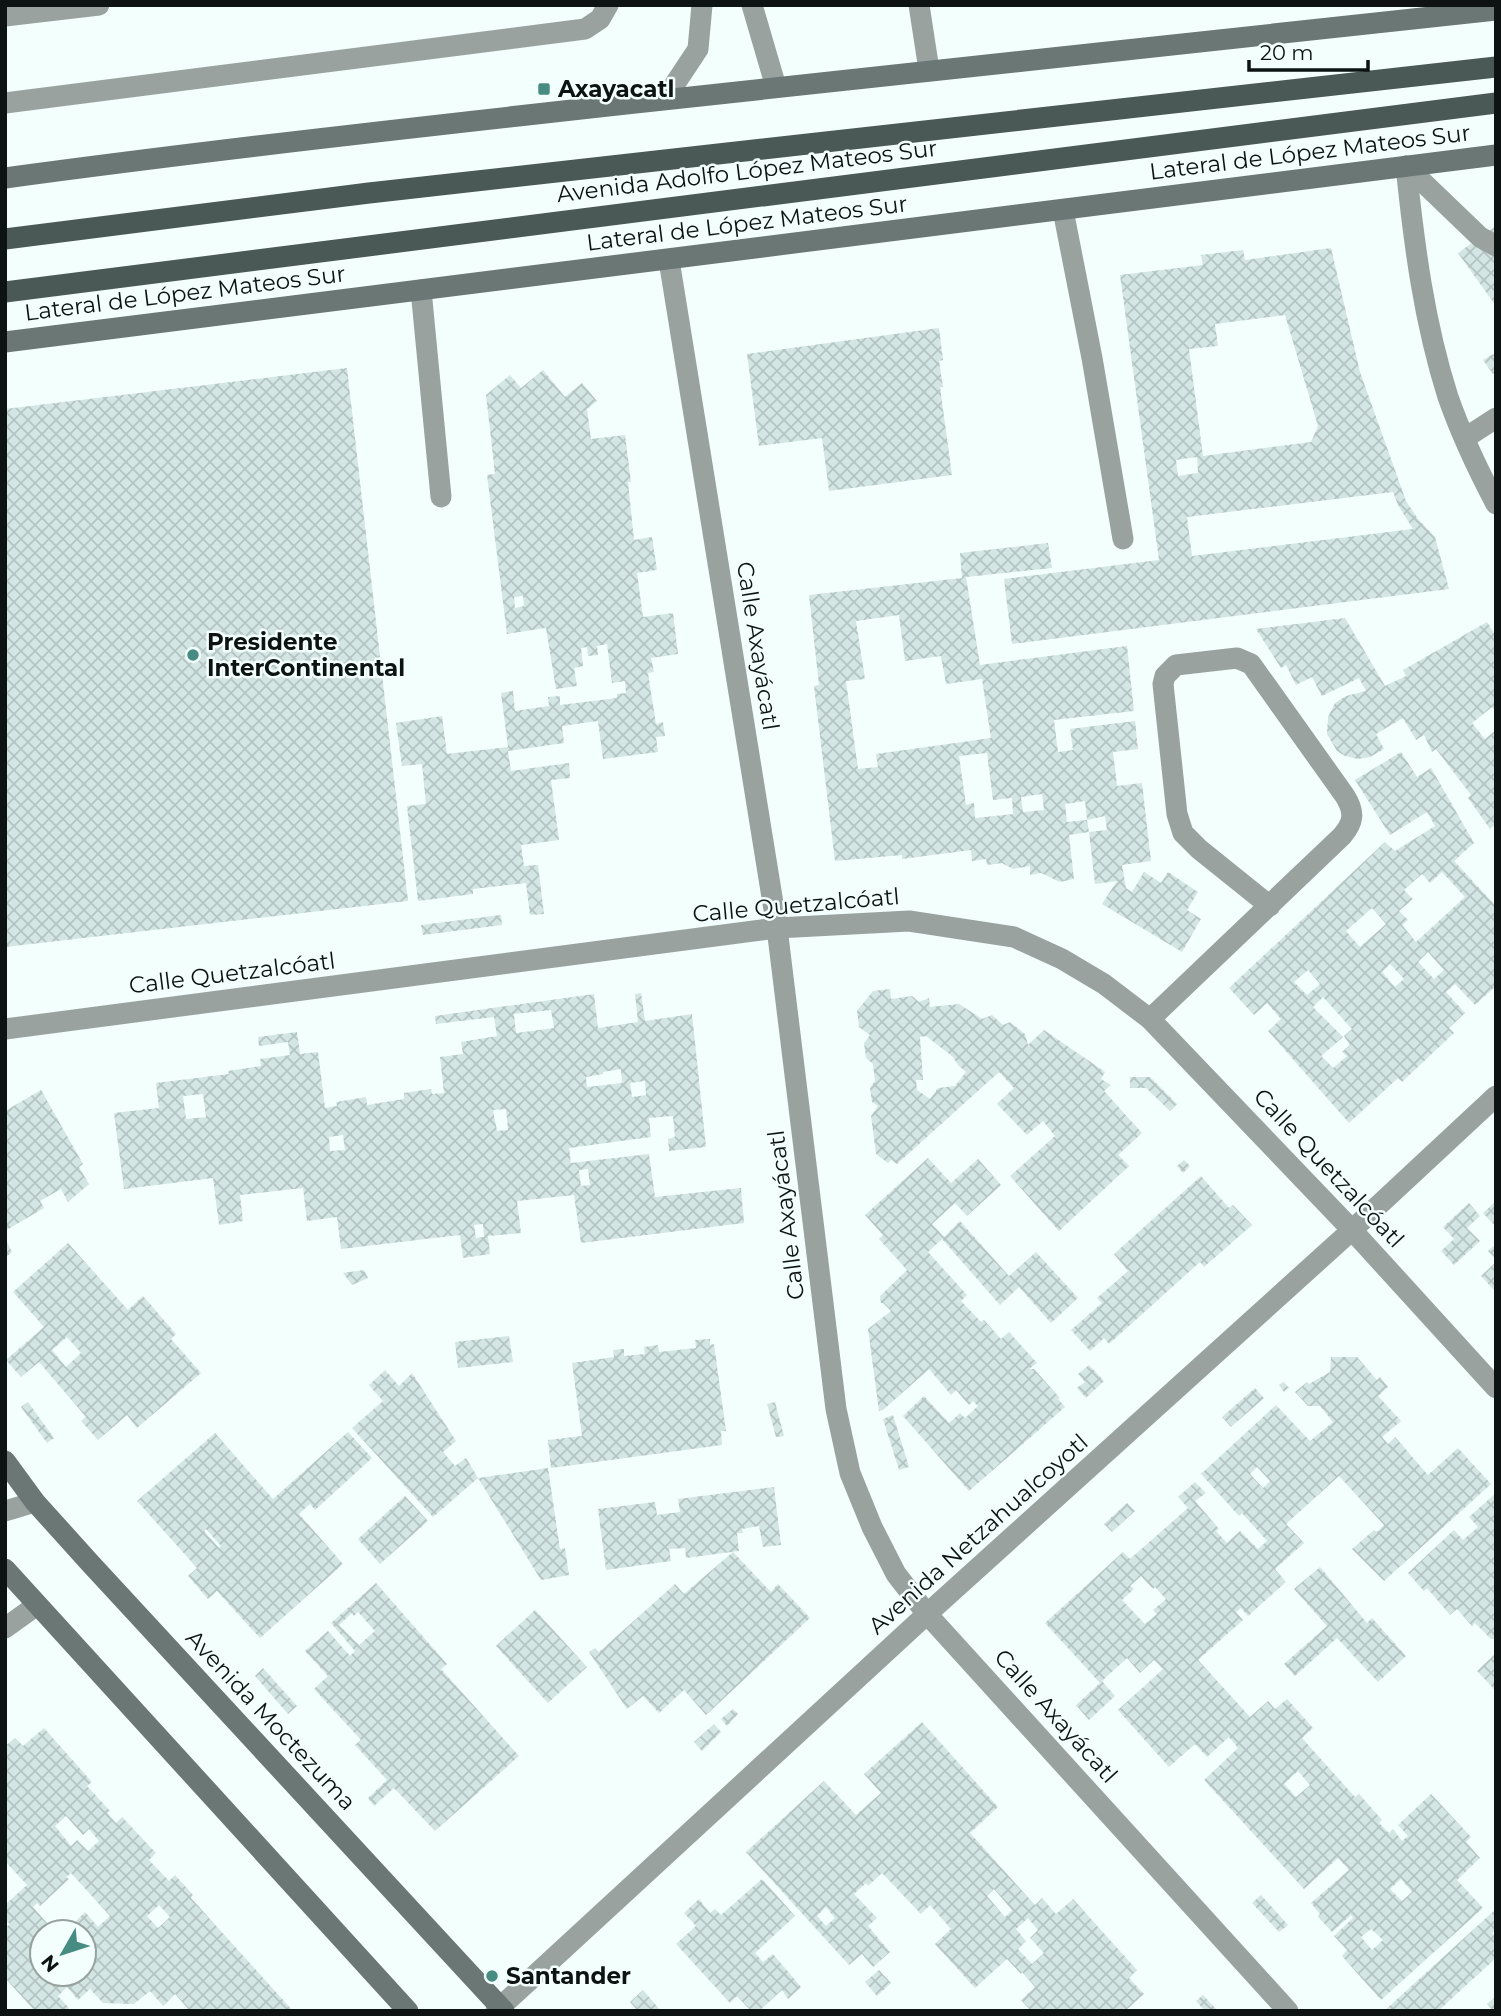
<svg xmlns="http://www.w3.org/2000/svg" width="1501" height="2016" font-family="Montserrat,sans-serif">
<defs>
<pattern id="building-cross-hatch" width="8" height="8" patternUnits="userSpaceOnUse" patternTransform="scale(1.75)"><rect width="8" height="8" fill="#d3e6e3"/><path d="M0 0l8 8M0 8l8-8" fill="none" stroke="#b4c4c2"/></pattern>
</defs>
<rect width="100%" height="100%" fill="#f3fffc"/>
<!-- building -->
<g fill="url(#building-cross-hatch)" fill-rule="evenodd">
<polygon points="1496,226 1496,306 1458,253"/>
<path d="M 1331,248 L 1360,372 L 1406,501 L 1418,519 L 1435,537 L 1449,589 L 1012,644 L 1004,579 L 1159,560 L 1120,275 L 1203,265 L 1201,255 L 1243,250 L 1245,260 ZM 1285,315 L 1318,426 L 1311,442 L 1203,456 L 1189,349 L 1218,346 L 1215,324 ZM 1197,457 L 1198,473 L 1178,476 L 1176,460 ZM 1393,492 L 1398,505 L 1413,529 L 1192,556 L 1187,517 Z"/>
<polygon points="939,328 943,360 939,361 943,387 940,387 952,475 829,491 822,438 759,446 747,354"/>
<polygon points="1493,354 1496,357 1496,372 1493,374 1483,360"/>
<polygon points="347,368 408,901 5,947 5,409"/>
<path d="M 543,370 L 565,397 L 582,383 L 597,401 L 587,409 L 591,439 L 625,435 L 631,482 L 628,482 L 634,540 L 652,537 L 657,570 L 637,573 L 643,617 L 673,613 L 678,654 L 651,658 L 654,672 L 648,673 L 656,724 L 663,722 L 665,736 L 656,737 L 658,752 L 603,759 L 598,721 L 562,726 L 564,743 L 508,751 L 511,771 L 569,763 L 570,778 L 551,780 L 559,840 L 521,845 L 524,866 L 538,865 L 544,914 L 530,915 L 526,883 L 473,889 L 473,894 L 418,901 L 407,806 L 426,804 L 422,764 L 402,766 L 396,723 L 442,716 L 447,754 L 508,747 L 501,693 L 513,691 L 515,711 L 549,706 L 548,697 L 560,696 L 560,705 L 617,698 L 617,694 L 626,693 L 625,681 L 612,683 L 607,644 L 597,646 L 598,655 L 588,656 L 587,647 L 581,648 L 583,666 L 574,668 L 577,686 L 556,689 L 546,628 L 507,634 L 487,475 L 495,474 L 486,395 L 510,375 L 521,388 ZM 523,596 L 524,606 L 515,608 L 514,597 Z"/>
<path d="M 1048,543 L 1052,568 L 966,577 L 980,665 L 1127,646 L 1134,711 L 1054,720 L 1058,752 L 1073,750 L 1070,729 L 1135,721 L 1138,749 L 1113,752 L 1117,786 L 1142,783 L 1151,861 L 1122,865 L 1126,888 L 1132,892 L 1144,872 L 1161,883 L 1168,872 L 1198,892 L 1187,910 L 1201,919 L 1182,952 L 1102,904 L 1117,881 L 1095,884 L 1089,832 L 1107,830 L 1105,816 L 1087,820 L 1085,801 L 1065,804 L 1067,822 L 1087,820 L 1089,832 L 1069,835 L 1074,879 L 1060,882 L 1041,873 L 1030,875 L 1030,866 L 1013,869 L 1002,863 L 987,865 L 986,859 L 972,861 L 971,850 L 902,859 L 902,855 L 835,861 L 814,686 L 819,685 L 809,595 L 962,578 L 960,553 ZM 899,615 L 905,661 L 941,656 L 946,684 L 982,679 L 991,738 L 876,754 L 878,767 L 858,769 L 846,681 L 865,679 L 856,621 ZM 987,753 L 993,800 L 1012,798 L 1013,814 L 975,818 L 974,803 L 966,805 L 959,756 ZM 1042,794 L 1044,810 L 1023,812 L 1021,797 Z"/>
<polygon points="1345,618 1385,686 1406,676 1403,670 1487,622 1496,636 1496,711 1492,707 1472,723 1485,739 1496,730 1496,824 1490,829 1468,798 1471,795 1436,749 1432,752 1424,735 1416,740 1403,718 1376,734 1384,749 1370,757 1358,759 1345,756 1337,751 1327,734 1328,717 1335,703 1346,696 1366,691 1359,678 1322,696 1312,677 1296,685 1286,665 1281,668 1256,629"/>
<path d="M 1401,752 L 1417,777 L 1431,768 L 1474,843 L 1454,861 L 1496,906 L 1496,986 L 1475,1005 L 1455,984 L 1446,992 L 1465,1013 L 1449,1028 L 1454,1033 L 1402,1082 L 1398,1078 L 1349,1123 L 1268,1031 L 1281,1019 L 1267,1003 L 1254,1015 L 1229,988 L 1385,842 L 1395,851 L 1435,826 L 1427,812 L 1390,835 L 1355,780 ZM 1442,872 L 1465,897 L 1416,942 L 1402,925 L 1408,920 L 1399,911 L 1413,899 L 1404,890 L 1422,874 L 1430,883 ZM 1372,908 L 1386,924 L 1360,947 L 1346,931 ZM 1428,952 L 1444,970 L 1434,979 L 1418,962 ZM 1390,964 L 1404,979 L 1395,987 L 1382,972 ZM 1308,970 L 1320,984 L 1307,995 L 1294,982 ZM 1323,997 L 1352,1029 L 1344,1036 L 1350,1045 L 1342,1052 L 1347,1056 L 1333,1068 L 1321,1056 L 1343,1037 L 1313,1007 Z"/>
<polygon points="501,915 502,925 423,935 421,925"/>
<path d="M 890,989 L 891,999 L 912,996 L 919,1002 L 929,998 L 930,1007 L 959,1004 L 982,1019 L 992,1015 L 1003,1025 L 1010,1022 L 1025,1034 L 1028,1045 L 1044,1030 L 1105,1072 L 1101,1079 L 1111,1085 L 1104,1091 L 1142,1133 L 1118,1155 L 1129,1166 L 1059,1231 L 1010,1176 L 1055,1136 L 1043,1121 L 1027,1135 L 997,1104 L 1014,1088 L 999,1072 L 897,1164 L 891,1160 L 888,1163 L 876,1154 L 871,1116 L 878,1106 L 872,1102 L 870,1088 L 875,1081 L 873,1064 L 866,1058 L 864,1043 L 870,1035 L 859,1027 L 857,1011 L 873,991 ZM 926,1036 L 953,1057 L 958,1065 L 966,1072 L 955,1086 L 938,1088 L 930,1099 L 917,1090 L 916,1080 L 923,1080 L 920,1037 Z"/>
<path d="M 641,993 L 645,1021 L 692,1014 L 706,1147 L 669,1151 L 668,1139 L 675,1137 L 673,1116 L 649,1118 L 651,1137 L 569,1148 L 571,1163 L 649,1154 L 655,1197 L 741,1188 L 744,1223 L 581,1243 L 574,1195 L 517,1201 L 521,1233 L 488,1236 L 490,1254 L 463,1258 L 460,1235 L 341,1249 L 337,1217 L 307,1221 L 303,1188 L 240,1195 L 243,1221 L 219,1225 L 213,1178 L 124,1189 L 114,1113 L 159,1108 L 156,1083 L 229,1074 L 228,1071 L 261,1066 L 260,1059 L 290,1055 L 288,1042 L 259,1046 L 258,1037 L 297,1032 L 300,1054 L 318,1052 L 325,1108 L 337,1106 L 336,1102 L 366,1097 L 367,1105 L 404,1099 L 404,1093 L 431,1089 L 432,1094 L 444,1093 L 440,1057 L 463,1054 L 461,1042 L 497,1036 L 494,1017 L 436,1024 L 435,1016 L 594,994 L 598,1028 L 638,1022 L 635,994 ZM 551,1010 L 554,1028 L 516,1033 L 514,1014 ZM 621,1069 L 622,1083 L 587,1087 L 586,1077 L 603,1074 L 603,1072 ZM 645,1081 L 646,1095 L 632,1097 L 630,1083 ZM 203,1094 L 206,1117 L 186,1119 L 183,1096 ZM 506,1109 L 508,1130 L 497,1131 L 493,1110 ZM 343,1135 L 345,1150 L 330,1151 L 329,1137 ZM 588,1169 L 590,1185 L 581,1186 L 579,1170 ZM 483,1224 L 484,1237 L 476,1238 L 474,1225 Z"/>
<polygon points="1130,1077 1150,1077 1177,1104 1170,1111 1146,1088 1130,1088"/>
<polygon points="41,1090 83,1164 79,1167 89,1184 68,1202 61,1189 40,1201 44,1208 5,1231 5,1111"/>
<polygon points="928,1158 951,1183 978,1159 1001,1185 967,1216 955,1203 932,1224 944,1237 960,1221 1009,1276 1036,1252 1078,1298 1051,1323 1019,1287 1000,1305 942,1239 928,1252 967,1295 961,1301 981,1322 984,1320 1001,1339 1009,1332 1037,1363 1029,1369 1034,1369 1060,1398 1058,1399 1065,1407 969,1491 903,1416 924,1396 949,1423 960,1413 965,1418 978,1406 973,1401 969,1405 956,1390 951,1395 929,1369 883,1410 879,1411 868,1329 891,1311 883,1303 881,1303 880,1296 907,1270 879,1239 883,1235 865,1215"/>
<polygon points="1184,1160 1190,1166 1183,1173 1177,1166"/>
<polygon points="1201,1176 1229,1208 1233,1205 1252,1225 1204,1267 1200,1262 1109,1344 1104,1338 1090,1351 1071,1330 1102,1303 1097,1298 1128,1271 1114,1254"/>
<polygon points="1496,1201 1496,1227 1483,1213"/>
<polygon points="1469,1203 1480,1216 1467,1228 1480,1241 1454,1265 1441,1251 1454,1239 1443,1227"/>
<polygon points="5,1238 12,1252 5,1258"/>
<path d="M 68,1243 L 128,1310 L 143,1296 L 176,1334 L 171,1339 L 201,1373 L 137,1428 L 127,1415 L 98,1440 L 81,1421 L 86,1417 L 39,1362 L 21,1377 L 6,1360 L 44,1327 L 13,1292 ZM 67,1337 L 81,1353 L 66,1367 L 52,1350 Z"/>
<polygon points="1496,1244 1496,1259 1488,1251"/>
<polygon points="1496,1262 1496,1292 1481,1276"/>
<polygon points="364,1270 368,1278 352,1285 343,1273"/>
<polygon points="509,1336 513,1362 458,1368 455,1342"/>
<polygon points="710,1339 710,1345 714,1344 726,1431 721,1431 722,1445 551,1468 548,1440 582,1436 572,1363 614,1357 613,1350 624,1349 624,1356 645,1354 644,1347 658,1345 659,1352 696,1348 695,1340"/>
<path d="M 1331,1357 L 1357,1357 L 1377,1380 L 1380,1377 L 1388,1387 L 1378,1396 L 1401,1421 L 1382,1437 L 1388,1444 L 1395,1437 L 1428,1475 L 1458,1448 L 1491,1484 L 1384,1581 L 1352,1549 L 1374,1530 L 1377,1532 L 1384,1525 L 1339,1476 L 1286,1524 L 1304,1543 L 1275,1569 L 1286,1582 L 1248,1616 L 1241,1608 L 1236,1612 L 1243,1620 L 1198,1660 L 1250,1717 L 1268,1701 L 1275,1709 L 1287,1699 L 1313,1728 L 1302,1738 L 1355,1797 L 1359,1794 L 1382,1820 L 1379,1823 L 1389,1833 L 1393,1829 L 1402,1841 L 1408,1836 L 1398,1825 L 1431,1794 L 1471,1837 L 1466,1842 L 1480,1858 L 1457,1880 L 1483,1908 L 1381,2000 L 1342,1956 L 1347,1950 L 1334,1936 L 1353,1918 L 1351,1915 L 1332,1932 L 1318,1917 L 1320,1914 L 1311,1903 L 1349,1870 L 1338,1858 L 1304,1889 L 1204,1780 L 1238,1748 L 1229,1737 L 1207,1757 L 1195,1744 L 1169,1767 L 1118,1710 L 1163,1669 L 1154,1660 L 1140,1673 L 1127,1658 L 1102,1681 L 1115,1696 L 1089,1720 L 1076,1705 L 1100,1683 L 1045,1623 L 1123,1552 L 1130,1559 L 1188,1508 L 1178,1497 L 1195,1482 L 1206,1493 L 1195,1501 L 1219,1529 L 1216,1531 L 1227,1543 L 1240,1531 L 1258,1549 L 1267,1541 L 1242,1513 L 1239,1516 L 1201,1474 L 1276,1405 L 1310,1441 L 1333,1422 L 1320,1406 L 1308,1406 L 1295,1392 L 1307,1382 L 1309,1384 L 1330,1372 ZM 1257,1467 L 1270,1481 L 1263,1488 L 1250,1474 ZM 1141,1576 L 1153,1589 L 1155,1587 L 1166,1599 L 1153,1610 L 1157,1614 L 1145,1624 L 1122,1600 L 1134,1589 L 1130,1586 ZM 1298,1771 L 1310,1785 L 1296,1797 L 1284,1784 ZM 1401,1879 L 1412,1892 L 1402,1901 L 1390,1889 ZM 1371,1929 L 1383,1940 L 1372,1950 L 1361,1937 Z"/>
<polygon points="1089,1365 1104,1381 1086,1398 1077,1388 1085,1382 1078,1374"/>
<polygon points="385,1370 399,1386 412,1373 456,1441 443,1452 455,1466 466,1458 478,1478 433,1517 352,1428 383,1401 369,1385"/>
<polygon points="1283,1382 1289,1388 1284,1392 1279,1385"/>
<polygon points="1255,1388 1264,1398 1231,1427 1222,1417"/>
<polygon points="28,1402 54,1438 47,1443 21,1407"/>
<polygon points="775,1402 784,1436 776,1437 767,1404"/>
<polygon points="893,1415 909,1467 899,1470 883,1419"/>
<path d="M 348,1432 L 372,1458 L 315,1510 L 310,1504 L 299,1514 L 343,1564 L 260,1638 L 217,1591 L 208,1599 L 188,1576 L 197,1568 L 137,1501 L 215,1433 L 273,1499 ZM 206,1529 L 221,1546 L 219,1548 L 204,1531 Z"/>
<polygon points="548,1468 560,1549 565,1548 569,1575 541,1580 478,1478"/>
<polygon points="774,1487 781,1545 763,1547 759,1526 742,1529 743,1533 737,1533 739,1551 686,1558 685,1548 669,1549 671,1561 606,1570 598,1509 655,1502 657,1515 680,1512 678,1499"/>
<polygon points="1496,1493 1496,1516 1494,1518 1496,1521 1496,1639 1491,1639 1475,1623 1472,1626 1457,1609 1450,1615 1427,1588 1424,1591 1408,1573 1454,1530 1463,1540 1478,1527 1469,1517"/>
<polygon points="405,1496 428,1521 380,1564 358,1539"/>
<polygon points="1127,1503 1135,1511 1112,1532 1104,1524"/>
<polygon points="733,1552 771,1592 778,1584 810,1618 706,1715 684,1690 659,1713 643,1696 627,1709 589,1652 595,1648 599,1652 675,1584 684,1594"/>
<polygon points="1320,1567 1367,1623 1372,1618 1406,1656 1378,1682 1337,1638 1295,1676 1284,1664 1327,1626 1294,1589"/>
<path d="M 376,1583 L 447,1664 L 441,1669 L 519,1756 L 435,1831 L 394,1788 L 374,1806 L 368,1798 L 387,1780 L 355,1745 L 361,1740 L 314,1689 L 328,1676 L 305,1651 L 328,1631 L 350,1656 L 355,1651 L 331,1623 ZM 358,1612 L 375,1631 L 359,1645 L 339,1625 L 352,1613 L 354,1616 Z"/>
<polygon points="535,1610 587,1667 548,1703 496,1646"/>
<polygon points="1496,1653 1496,1691 1477,1671"/>
<polygon points="263,1668 297,1706 288,1714 255,1676"/>
<polygon points="733,1709 738,1714 727,1726 721,1719"/>
<path d="M 922,1722 L 998,1807 L 970,1833 L 1035,1905 L 1042,1898 L 1056,1914 L 1073,1899 L 1137,1970 L 1129,1978 L 1144,1994 L 1125,2011 L 1031,2011 L 1021,2000 L 1035,1987 L 1022,1972 L 1021,1974 L 1007,1959 L 975,1988 L 935,1944 L 951,1929 L 930,1905 L 921,1914 L 882,1873 L 868,1886 L 866,1883 L 854,1894 L 877,1918 L 868,1926 L 890,1952 L 873,1967 L 862,1954 L 849,1965 L 746,1852 L 824,1781 L 856,1815 L 881,1793 L 864,1774 ZM 994,1889 L 1012,1910 L 1005,1917 L 987,1896 ZM 826,1907 L 835,1918 L 826,1926 L 817,1916 ZM 1028,1918 L 1038,1930 L 1030,1938 L 1044,1953 L 1032,1964 L 1018,1949 L 1026,1941 L 1016,1929 Z"/>
<polygon points="714,1724 721,1732 702,1751 694,1742"/>
<path d="M 44,1728 L 92,1782 L 87,1786 L 110,1811 L 107,1813 L 116,1823 L 122,1817 L 156,1853 L 149,1860 L 169,1881 L 175,1875 L 193,1895 L 191,1898 L 293,2011 L 190,2011 L 175,1994 L 163,2006 L 150,1991 L 134,2004 L 103,2003 L 90,1989 L 78,2000 L 67,1987 L 58,1996 L 69,2008 L 66,2011 L 35,2011 L 5,1978 L 5,1928 L 10,1924 L 5,1920 L 5,1905 L 27,1885 L 5,1861 L 5,1746 L 15,1738 L 23,1746 ZM 66,1816 L 83,1835 L 89,1829 L 99,1841 L 88,1851 L 77,1840 L 71,1846 L 55,1826 ZM 71,1873 L 110,1916 L 98,1927 L 85,1912 L 71,1926 L 76,1932 L 84,1932 L 84,1974 L 42,1974 L 42,1932 L 55,1932 L 33,1907 L 37,1903 L 40,1906 L 69,1879 L 66,1877 ZM 159,1905 L 170,1917 L 158,1928 L 147,1916 Z"/>
<polygon points="762,1879 795,1916 755,1953 763,1962 773,1954 801,1987 788,1999 782,1990 759,2011 751,2011 737,1996 730,2003 676,1944 696,1926 684,1913 699,1899 710,1913 715,1909 721,1915"/>
<polygon points="1261,1895 1288,1925 1279,1932 1252,1903"/>
<polygon points="1496,1909 1496,1930 1492,1933 1496,1937 1496,1958 1438,2011 1384,2011"/>
<polygon points="879,1970 891,1983 877,1996 865,1982"/>
<polygon points="643,1990 661,2011 638,2011 630,2002"/>
<polygon points="1203,1995 1218,2011 1205,2011 1196,2001"/>
<polygon points="1496,1996 1496,2011 1493,2011 1487,2004"/>
</g>
<g fill="none" stroke-linecap="round" stroke-linejoin="round">
<!-- lane -->
<g stroke="#9aa2a0" stroke-width="21">
<polyline points="752,5 776,87"/>
<polyline points="919,5 929,70"/>
<polyline points="5,16 99,5"/>
<polyline points="665,99 698,49 702,5"/>
<polyline points="5,103 585,29 600,19 608,5"/>
<polyline points="1406,166 1480,237 1496,246"/>
<polyline points="1063,210 1092,358 1123,539"/>
<polyline points="421,290 441,497"/>
<polyline points="1465,438 1496,418"/>
<path d="M 1150,1019 L 1342,836 C 1354,822 1355,812 1345,796 L 1251,664 L 1237,658 L 1176,665 L 1165,676 L 1163,684 L 1177,814 L 1183,833 L 1199,849 L 1270,906"/>
<polyline points="5,1628 37,1605"/>
</g>
<!-- street -->
<g stroke="#9aa2a0" stroke-width="21">
<path d="M 1406,166 C 1414,244 1424,322 1448,397 C 1461,434 1478,470 1496,504"/>
<polyline points="669,260 777,928 836,1409 850,1473 872,1527 896,1574 927,1614 1288,2011"/>
<polyline points="5,1029 777,928 909,921 1014,937 1062,959 1104,984 1150,1019 1352,1230 1496,1388"/>
<polyline points="5,1511 35,1502"/>
<polyline points="496,2011 927,1614 1352,1230 1496,1096"/>
</g>
<!-- secondary -->
<g stroke="#6b7775" stroke-width="21">
<path d="M 5,178 C 212,150 419,127 626,104 C 916,71 1206,39 1496,10"/>
<polyline points="5,342 1496,155"/>
<polyline points="5,1461 35,1502 90,1563 504,2011"/>
<polyline points="5,1569 408,2011"/>
</g>
<!-- primary -->
<g stroke="#4b5956" stroke-width="21">
<polyline points="5,239 369,193 1496,67"/>
<polyline points="5,292 1496,103"/>
</g>
</g>
<!-- markers -->
<g fill="#478c82" stroke="#f3fffc" stroke-width="2.5">
<rect x="537" y="82" width="14" height="14" rx="3.5"/>
<circle cx="193" cy="655" r="7"/>
<circle cx="492" cy="1976" r="7"/>
</g>
<g text-anchor="middle" dominant-baseline="central" stroke-width="5" stroke-linejoin="round" paint-order="stroke">
<!-- poi labels -->
<g font-size="23" font-weight="bold" fill="#0c1312" stroke="#f3fffc" text-anchor="start">
<text x="558" y="89">Axayacatl</text>
<text x="207" y="642">Presidente<tspan x="207" dy="26">InterContinental</tspan></text>
<text x="506" y="1976">Santander</text>
</g>
<!-- street labels -->
<g font-size="23" fill="#0c1312" stroke="#f3fffc">
<text transform="translate(1310 152) rotate(-7)">Lateral de López Mateos Sur</text>
<text transform="translate(747 171) rotate(-7)">Avenida Adolfo López Mateos Sur</text>
<text transform="translate(747 223) rotate(-7)">Lateral de López Mateos Sur</text>
<text transform="translate(185 293) rotate(-7)">Lateral de López Mateos Sur</text>
<text transform="translate(758 646) rotate(81)">Calle Axayácatl</text>
<text transform="translate(796 905) rotate(-5)">Calle Quetzalcóatl</text>
<text transform="translate(232 973) rotate(-7)">Calle Quetzalcóatl</text>
<text transform="translate(1329 1168) rotate(47)">Calle Quetzalcóatl</text>
<text transform="translate(786 1215) rotate(-97)">Calle Axayácatl</text>
<text transform="translate(978 1534) rotate(-42)">Avenida Netzahualcoyotl</text>
<text transform="translate(1056 1716) rotate(48)">Calle Axayácatl</text>
<text transform="translate(271 1720) rotate(47)">Avenida Moctezuma</text>
</g>
</g>
<!-- border -->
<rect width="1501" height="2016" fill="none" stroke="#0c1312" stroke-width="14"/>
<!-- north arrow -->
<g transform="translate(63 1953) rotate(231)"><circle r="33" fill="#f3fffc" stroke="#97a19e" stroke-width="2"/>
<path d="M0-5L12 26L0 18L-12 26Z" fill="#478c82"/>
<text y="-10" font-size="19" font-weight="bold" text-anchor="middle" fill="#0c1312">N</text>
</g>
<!-- scale -->
<path d="M1249 60v10h119v-10" fill="none" stroke="#0c1312" stroke-width="3.5"/>
<text x="1260" y="60" font-size="21" fill="#0c1312" stroke="#f3fffc" stroke-width="5" paint-order="stroke">20 m</text>
</svg>
